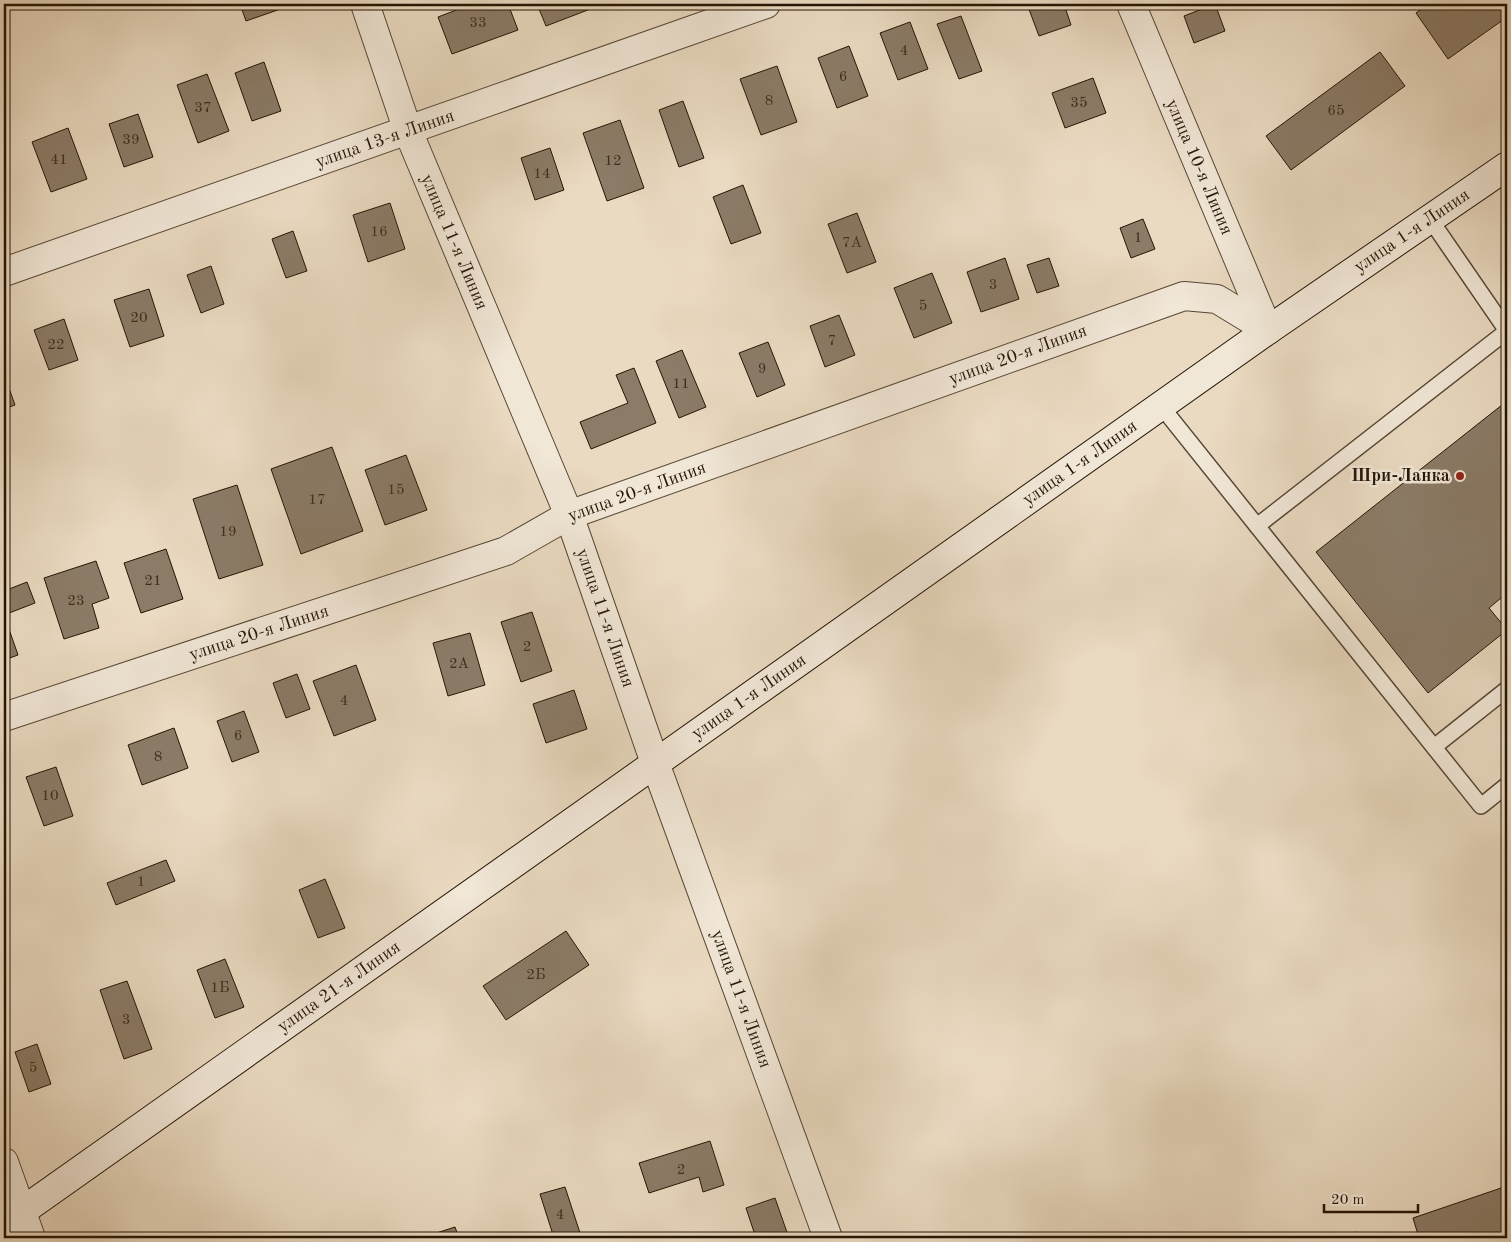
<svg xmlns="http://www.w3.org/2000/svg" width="1511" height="1242" font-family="'Old Standard TT',serif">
<rect width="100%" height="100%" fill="#eadac1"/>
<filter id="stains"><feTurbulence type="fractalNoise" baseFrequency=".004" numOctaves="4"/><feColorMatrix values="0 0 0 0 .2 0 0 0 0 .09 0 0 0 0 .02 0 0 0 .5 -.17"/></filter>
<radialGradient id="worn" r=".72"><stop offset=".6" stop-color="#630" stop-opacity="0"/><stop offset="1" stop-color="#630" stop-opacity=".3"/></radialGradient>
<!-- building -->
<g fill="#8b7b67" stroke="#241505">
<polygon points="240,4 295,4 246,21"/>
<polygon points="472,4 508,4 518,30 452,54 438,17"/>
<polygon points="537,4 591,4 593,8 546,26"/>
<polygon points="1027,4 1064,4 1071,25 1039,36"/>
<polygon points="1215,4 1225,31 1194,43 1184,16"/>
<polygon points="1428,4 1507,4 1507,17 1448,59 1416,13"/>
<polygon points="961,16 982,71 959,79 937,24"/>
<polygon points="910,22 928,69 898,80 880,33"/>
<polygon points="849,46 868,96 837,108 818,58"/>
<polygon points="1380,52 1405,86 1291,170 1266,136"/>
<polygon points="264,62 281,111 252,121 235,73"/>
<polygon points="777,66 797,122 761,135 740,79"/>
<polygon points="207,74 229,131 198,143 177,85"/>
<polygon points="1093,78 1106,113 1065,128 1052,93"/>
<polygon points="683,101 704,158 679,167 659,110"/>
<polygon points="138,114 153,157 124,167 109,124"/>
<polygon points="620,120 644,188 607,201 583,133"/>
<polygon points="68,128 87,179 51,192 32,142"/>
<polygon points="550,148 564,190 535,200 521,158"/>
<polygon points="743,185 761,233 731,244 713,197"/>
<polygon points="390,203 405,249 368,262 353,215"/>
<polygon points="857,213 876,262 847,273 828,224"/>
<polygon points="1143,219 1155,249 1131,258 1120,228"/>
<polygon points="293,231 307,271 286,278 272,239"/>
<polygon points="1005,258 1019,299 981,312 967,272"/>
<polygon points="1049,258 1059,286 1037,293 1027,265"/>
<polygon points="211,266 224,304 201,313 187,275"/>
<polygon points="932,273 952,323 914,338 894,288"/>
<polygon points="149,289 164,336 130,347 114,300"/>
<polygon points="839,315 855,355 825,367 810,326"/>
<polygon points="64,319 78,360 49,370 34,330"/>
<polygon points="768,342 785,385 757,397 739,353"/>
<polygon points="682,350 706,407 679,418 656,361"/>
<polygon points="634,368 656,423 591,449 580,422 628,403 616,375"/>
<polygon points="4,374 15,405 4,409"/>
<polygon points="1507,401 1507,593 1489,608 1507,630 1428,693 1316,552"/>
<polygon points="332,447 363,531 301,554 271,469"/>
<polygon points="406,455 427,510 385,525 365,470"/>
<polygon points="237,485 263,565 219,579 193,499"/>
<polygon points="166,549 183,599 141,613 124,563"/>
<polygon points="96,561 109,598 92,604 99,628 64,639 44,578"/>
<polygon points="27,582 35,603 4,615 4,591"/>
<polygon points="532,612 552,671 521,682 501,622"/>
<polygon points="4,615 18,655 4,660"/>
<polygon points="470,633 485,685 448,696 433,643"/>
<polygon points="356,665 376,720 334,736 313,681"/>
<polygon points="297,674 310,709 286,718 273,683"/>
<polygon points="574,690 587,729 546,743 533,704"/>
<polygon points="244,711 259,752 232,762 217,721"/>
<polygon points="174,728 188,768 142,785 128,745"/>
<polygon points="56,767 73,816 44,826 26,777"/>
<polygon points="166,860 175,881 116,905 107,883"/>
<polygon points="325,879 345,928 318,938 299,890"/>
<polygon points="566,931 589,965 506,1020 483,986"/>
<polygon points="225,959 244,1007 215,1018 197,970"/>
<polygon points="127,981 152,1049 124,1059 100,990"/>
<polygon points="37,1044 51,1084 29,1092 15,1052"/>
<polygon points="710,1141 724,1185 703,1192 699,1177 649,1193 639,1163"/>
<polygon points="1507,1186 1507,1238 1419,1238 1413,1218"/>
<polygon points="565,1187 581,1236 554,1238 540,1194"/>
<polygon points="775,1198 789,1238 756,1238 746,1208"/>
<polygon points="455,1227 459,1238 421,1238"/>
<polygon points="1357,1232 1359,1238 1340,1238"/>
</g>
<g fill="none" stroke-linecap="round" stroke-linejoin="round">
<defs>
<g id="lane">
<polyline points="1161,406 1481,806 1507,785"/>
<polyline points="1257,526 1507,331 1430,219"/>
<polyline points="1434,747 1507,689"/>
</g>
<g id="street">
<polyline points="365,4 408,131 569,515 655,763 828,1238"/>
<polyline points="1131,4 1268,330"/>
<polyline points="4,272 766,4"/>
<polyline points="4,717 506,551 569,515 1184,296 1217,299 1268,330"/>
<polyline points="4,1162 31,1238"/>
</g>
<polyline id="secondary" points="4,1224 1268,330 1507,166"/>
</defs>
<!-- lane casing -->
<use href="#lane" stroke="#564634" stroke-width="18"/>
<!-- street casing -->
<use href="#street" stroke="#564634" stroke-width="30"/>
<!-- secondary casing -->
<use href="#secondary" stroke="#241505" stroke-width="30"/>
<!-- lane -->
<use href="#lane" stroke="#f1e7d7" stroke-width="15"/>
<!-- street -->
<use href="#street" stroke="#f1e7d7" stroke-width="28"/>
<!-- secondary -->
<use href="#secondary" stroke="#f1e7d7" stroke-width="28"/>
</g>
<!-- markers -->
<circle fill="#8f2418" stroke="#f1e7d7" stroke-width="2" cx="1460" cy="476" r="5"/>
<g text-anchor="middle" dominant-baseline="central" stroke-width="5" stroke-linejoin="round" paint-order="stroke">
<!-- number labels -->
<g font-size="15" fill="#3e2e1e">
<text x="478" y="23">33</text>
<text x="904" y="51">4</text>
<text x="843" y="77">6</text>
<text x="769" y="101">8</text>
<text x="1079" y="103">35</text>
<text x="203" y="108">37</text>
<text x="1336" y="111">65</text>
<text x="131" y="140">39</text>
<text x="59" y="160">41</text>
<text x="613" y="161">12</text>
<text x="542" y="174">14</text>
<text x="379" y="232">16</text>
<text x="1138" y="238">1</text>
<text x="852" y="243">7А</text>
<text x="993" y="285">3</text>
<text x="923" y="306">5</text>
<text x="139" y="318">20</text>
<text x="832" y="341">7</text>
<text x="56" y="345">22</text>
<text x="762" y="369">9</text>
<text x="681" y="384">11</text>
<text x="396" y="490">15</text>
<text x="317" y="500">17</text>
<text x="228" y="532">19</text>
<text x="153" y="581">21</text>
<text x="76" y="601">23</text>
<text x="527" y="647">2</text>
<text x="459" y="664">2А</text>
<text x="344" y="701">4</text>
<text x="238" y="736">6</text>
<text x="158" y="757">8</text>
<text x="50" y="796">10</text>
<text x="141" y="882">1</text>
<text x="536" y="975">2Б</text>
<text x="220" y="988">1Б</text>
<text x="126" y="1020">3</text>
<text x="33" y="1068">5</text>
<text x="681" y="1170">2</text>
<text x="560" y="1215">4</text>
</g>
<!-- street labels -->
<g font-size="18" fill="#241505" stroke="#f1e7d7">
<text transform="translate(385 139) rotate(-19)">улица 13-я Линия</text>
<text transform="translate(1199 167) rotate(67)">улица 10-я Линия</text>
<text transform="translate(1412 231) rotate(-34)">улица 1-я Линия</text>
<text transform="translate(454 242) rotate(67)">улица 11-я Линия</text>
<text transform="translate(1018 355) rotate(-20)">улица 20-я Линия</text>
<text transform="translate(1080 463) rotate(-35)">улица 1-я Линия</text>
<text transform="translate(637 492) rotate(-20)">улица 20-я Линия</text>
<text transform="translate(605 618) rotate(71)">улица 11-я Линия</text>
<text transform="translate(259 633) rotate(-18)">улица 20-я Линия</text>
<text transform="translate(749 697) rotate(-35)">улица 1-я Линия</text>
<text transform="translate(339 987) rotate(-35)">улица 21-я Линия</text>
<text transform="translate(741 999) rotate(70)">улица 11-я Линия</text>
</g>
<!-- poi labels -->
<g font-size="18" font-weight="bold" fill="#241505" stroke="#f1e7d7" text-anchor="end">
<text x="1450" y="476">Шри-Ланка</text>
</g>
</g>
<!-- margin -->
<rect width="1511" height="1242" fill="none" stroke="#eadac1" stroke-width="20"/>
<rect x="5" y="5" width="1501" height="1232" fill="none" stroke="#241505" stroke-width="2.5"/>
<rect x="10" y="10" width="1491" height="1222" fill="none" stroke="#241505"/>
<!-- scale -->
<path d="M1324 1204v8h94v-8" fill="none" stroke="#241505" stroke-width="2.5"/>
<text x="1331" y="1204" font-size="15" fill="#241505" stroke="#f1e7d7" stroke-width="4" paint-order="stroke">20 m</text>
<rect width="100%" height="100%" filter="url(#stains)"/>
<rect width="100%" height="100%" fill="url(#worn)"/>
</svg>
